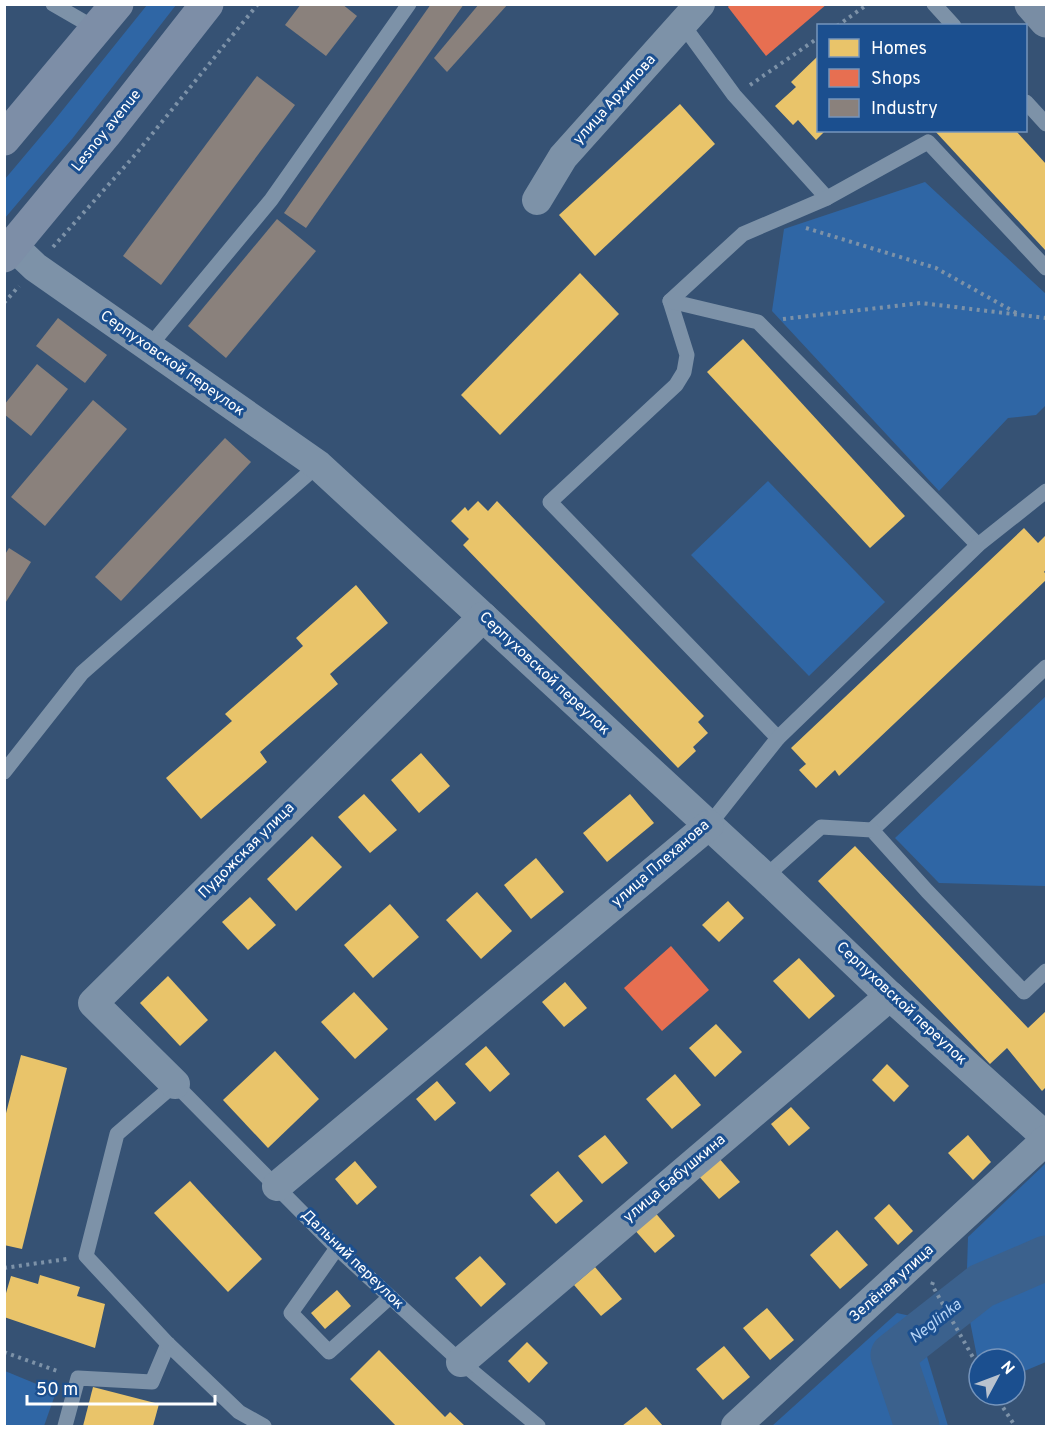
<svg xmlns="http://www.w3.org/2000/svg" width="1051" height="1431" font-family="Overpass,sans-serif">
<rect width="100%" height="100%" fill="#365274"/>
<!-- green -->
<g fill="#2f66a5">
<polygon points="147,5 176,5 72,139 5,218 5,179 53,122"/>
<polygon points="925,182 1046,294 1046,405 1036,415 1008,418 939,491 772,311 784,229"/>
<polygon points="768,481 885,602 809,676 691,555"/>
<polygon points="1046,696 1046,886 939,883 895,838"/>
<polygon points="1046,1163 1046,1362 1015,1375 1015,1359 979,1359 979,1367 966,1301 968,1237"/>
<polygon points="897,1313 915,1317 948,1426 772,1426"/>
<polygon points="5,1371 56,1392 44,1426 5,1426"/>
</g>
<!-- homes -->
<g fill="#e9c46a">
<polygon points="818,56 818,130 826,130 816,140 798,120 793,125 775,106 796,87 791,82"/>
<polygon points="680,104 715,144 595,256 559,215"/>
<polygon points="934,130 1015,130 1046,164 1046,251"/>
<polygon points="580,273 619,314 500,435 461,395"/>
<polygon points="743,339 905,516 870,548 707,372"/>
<polygon points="478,501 488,511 497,501 704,716 698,722 708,733 693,747 696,751 678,768 463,545 469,539 451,521 465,507 468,511"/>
<polygon points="1024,528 1038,543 1045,536 1046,537 1046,569 1044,572 1046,574 1046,580 839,776 835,770 816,788 799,770 806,764 791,748"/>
<polygon points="356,585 388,623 330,674 338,684 260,752 267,762 201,819 166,778 232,721 225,714 303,646 296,638"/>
<polygon points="421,753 450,786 419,813 391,780"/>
<polygon points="364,794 397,830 370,853 338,817"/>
<polygon points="630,794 654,823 607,862 583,833"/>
<polygon points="312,836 342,867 296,911 267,879"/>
<polygon points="855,846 1028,1028 1046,1011 1046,1087 1042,1091 1007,1048 990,1064 818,881"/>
<polygon points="536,858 564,892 531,919 504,885"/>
<polygon points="477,892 512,931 481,959 446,920"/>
<polygon points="250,897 276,925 248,950 222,922"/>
<polygon points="728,901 744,918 719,942 702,925"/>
<polygon points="390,904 419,937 373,978 344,945"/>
<polygon points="799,958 835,996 809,1019 773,981"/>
<polygon points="168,976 208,1020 180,1046 140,1003"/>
<polygon points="565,982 587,1008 564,1027 542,1002"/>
<polygon points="354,992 388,1029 355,1059 321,1022"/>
<polygon points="716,1024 742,1052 715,1077 689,1048"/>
<polygon points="486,1046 510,1074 490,1092 465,1064"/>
<polygon points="275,1051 319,1099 268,1148 223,1100"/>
<polygon points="21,1055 67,1068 22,1249 4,1245 4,1121"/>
<polygon points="887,1064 909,1086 894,1102 872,1080"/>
<polygon points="675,1074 701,1105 672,1129 646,1099"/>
<polygon points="437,1081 456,1103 435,1121 416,1099"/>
<polygon points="791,1107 810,1128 789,1146 771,1124"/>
<polygon points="605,1135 628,1163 602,1184 578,1156"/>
<polygon points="968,1135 991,1162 973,1180 948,1153"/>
<polygon points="717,1156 740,1182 719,1199 697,1174"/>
<polygon points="355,1161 377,1187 357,1205 335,1179"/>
<polygon points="558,1171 583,1201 556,1224 530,1195"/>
<polygon points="190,1181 262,1259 228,1292 154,1213"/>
<polygon points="889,1204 913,1231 898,1245 874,1218"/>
<polygon points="653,1210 675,1236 655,1253 633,1228"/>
<polygon points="837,1230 868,1265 840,1289 810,1255"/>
<polygon points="480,1256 506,1284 481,1307 455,1278"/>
<polygon points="595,1267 622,1299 601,1316 574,1285"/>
<polygon points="40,1275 80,1287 77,1296 105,1304 95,1348 4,1317 4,1300 11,1276 38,1284"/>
<polygon points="337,1290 351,1306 325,1329 311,1313"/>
<polygon points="767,1308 794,1340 770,1360 743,1328"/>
<polygon points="527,1342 548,1363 529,1383 508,1361"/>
<polygon points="724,1346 750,1377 723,1400 696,1369"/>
<polygon points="379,1350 445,1417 450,1412 465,1426 396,1426 350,1379"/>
<polygon points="93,1387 159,1404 153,1426 83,1426"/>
<polygon points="646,1407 663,1426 622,1426"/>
</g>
<!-- shops -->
<g fill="#e76f51">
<polygon points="730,4 827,4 766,56 728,7"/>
<polygon points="671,946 709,990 662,1031 624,988"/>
</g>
<!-- industry -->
<g fill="#8a817c">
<polygon points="301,4 342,4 357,16 326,56 285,25"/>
<polygon points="431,4 464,4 306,228 284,213"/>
<polygon points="479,4 508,4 447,72 434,58"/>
<polygon points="257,76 295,105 161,285 123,256"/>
<polygon points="277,219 316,251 226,358 188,326"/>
<polygon points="58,318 107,355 85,383 36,346"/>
<polygon points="37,364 68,389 31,436 4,414 4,405"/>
<polygon points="93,400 127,429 45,526 11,497"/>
<polygon points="225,438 251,462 121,601 95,577"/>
<polygon points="9,548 31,562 4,605 4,556"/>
</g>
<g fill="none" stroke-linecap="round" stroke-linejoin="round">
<!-- river -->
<polyline stroke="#3b618d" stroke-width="45" points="917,1426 893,1355 981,1286 1046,1258"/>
<!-- path -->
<g stroke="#7d92a8" stroke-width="4" stroke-dasharray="3 4.5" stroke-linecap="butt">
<polyline points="837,26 868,4"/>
<polyline points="750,85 818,38"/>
<polyline points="806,228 936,268 1018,314"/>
<polyline points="53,247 135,155 258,4"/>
<polyline points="4,303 19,286"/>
<polyline points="783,319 921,303 1046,318"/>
<polyline points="4,1268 67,1259"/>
<polyline points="933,1282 932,1285 979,1368"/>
<polyline points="4,1352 60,1372"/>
<polyline points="995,1395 1015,1426"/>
</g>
<!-- service -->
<g stroke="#7d92a8" stroke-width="15">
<polyline points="53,4 98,30"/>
<polyline points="934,4 954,26"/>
<polyline points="683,25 734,95 827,198"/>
<polyline points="1026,102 1046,124"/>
<polyline points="670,301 687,355 684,372 676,385 550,502 778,738"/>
<polyline points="148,348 271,200 409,4"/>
<polyline points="978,545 758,322 670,301 743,234 827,198 928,142 1046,268"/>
<polyline points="4,772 82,673 318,465"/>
<polyline points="709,825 778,738 978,545 1046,491"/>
<polyline points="872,830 1046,667"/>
<polyline points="765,877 821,827 872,830 927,891 1024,992 1046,971"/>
<polyline points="337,1248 291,1313 329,1352 390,1297"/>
<polyline points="65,1426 78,1378 152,1382 168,1344"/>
<polyline points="264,1426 239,1412 168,1344 86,1256 117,1134 175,1084 337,1248 461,1362 538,1426"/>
</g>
<!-- minor -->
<g stroke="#7d92a8" stroke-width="30">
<polyline points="537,200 563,157 700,4"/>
<polyline points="13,246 35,267 318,465 765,877 890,996 1046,1137"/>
<polyline points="175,1084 93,1003 483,617"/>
<polyline points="277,1186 709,825"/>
<polyline points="461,1362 890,996"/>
<polyline points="736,1426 1046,1140"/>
</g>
<!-- secondary -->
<polyline stroke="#798da4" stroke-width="33" points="1031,4 1046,21"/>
<!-- primary -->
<g stroke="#7d8ea7" stroke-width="33">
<polyline points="4,139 117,4"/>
<polyline points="4,256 105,134 207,4"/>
</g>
</g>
<g text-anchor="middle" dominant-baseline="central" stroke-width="6" stroke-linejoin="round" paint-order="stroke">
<!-- street labels -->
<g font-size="15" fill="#fff" stroke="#1b4f8f">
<text transform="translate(615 100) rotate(-48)">улица Архипова</text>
<text transform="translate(107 131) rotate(-51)">Lesnoy avenue</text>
<text transform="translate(172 364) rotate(35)">Серпуховской переулок</text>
<text transform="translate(544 674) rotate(43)">Серпуховской переулок</text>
<text transform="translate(247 851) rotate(-45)">Пудожская улица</text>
<text transform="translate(661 864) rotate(-41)">улица Плеханова</text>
<text transform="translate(901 1004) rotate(43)">Серпуховской переулок</text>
<text transform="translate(675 1179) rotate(-40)">улица Бабушкина</text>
<text transform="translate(352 1260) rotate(44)">Дальний переулок</text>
<text transform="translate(892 1284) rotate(-42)">Зелёная улица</text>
</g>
<!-- water labels -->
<g font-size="16" font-style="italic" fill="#b5d3f5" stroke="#1b4f8f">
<text transform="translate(936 1322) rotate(-38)">Neglinka</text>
</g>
</g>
<!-- border -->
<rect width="1051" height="1431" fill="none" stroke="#ffffff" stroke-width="12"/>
<!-- legend -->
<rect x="817" y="24" width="210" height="108" fill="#1b4f8f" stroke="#7695bc" stroke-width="1.5"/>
<rect x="829" y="39" width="30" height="18" fill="#e9c46a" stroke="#7695bc" stroke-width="1.5"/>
<text x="871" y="54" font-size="18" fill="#ffffff">Homes</text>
<rect x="829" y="69" width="30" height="18" fill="#e76f51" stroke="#7695bc" stroke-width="1.5"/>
<text x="871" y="84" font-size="18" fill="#ffffff">Shops</text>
<rect x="829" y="99" width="30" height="18" fill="#8a817c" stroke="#7695bc" stroke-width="1.5"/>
<text x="871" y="114" font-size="18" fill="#ffffff">Industry</text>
<!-- north arrow -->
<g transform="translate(997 1377) rotate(49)"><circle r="28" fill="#1b4f8f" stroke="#7695bc" stroke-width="1.5"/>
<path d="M0-4.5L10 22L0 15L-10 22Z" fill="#b9c2ce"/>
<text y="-9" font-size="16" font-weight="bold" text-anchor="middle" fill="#ffffff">N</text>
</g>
<!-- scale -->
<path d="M27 1395v9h188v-9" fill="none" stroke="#ffffff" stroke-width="3"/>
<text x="36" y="1395" font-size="18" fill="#ffffff" stroke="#1b4f8f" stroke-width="4.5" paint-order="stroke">50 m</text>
</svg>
